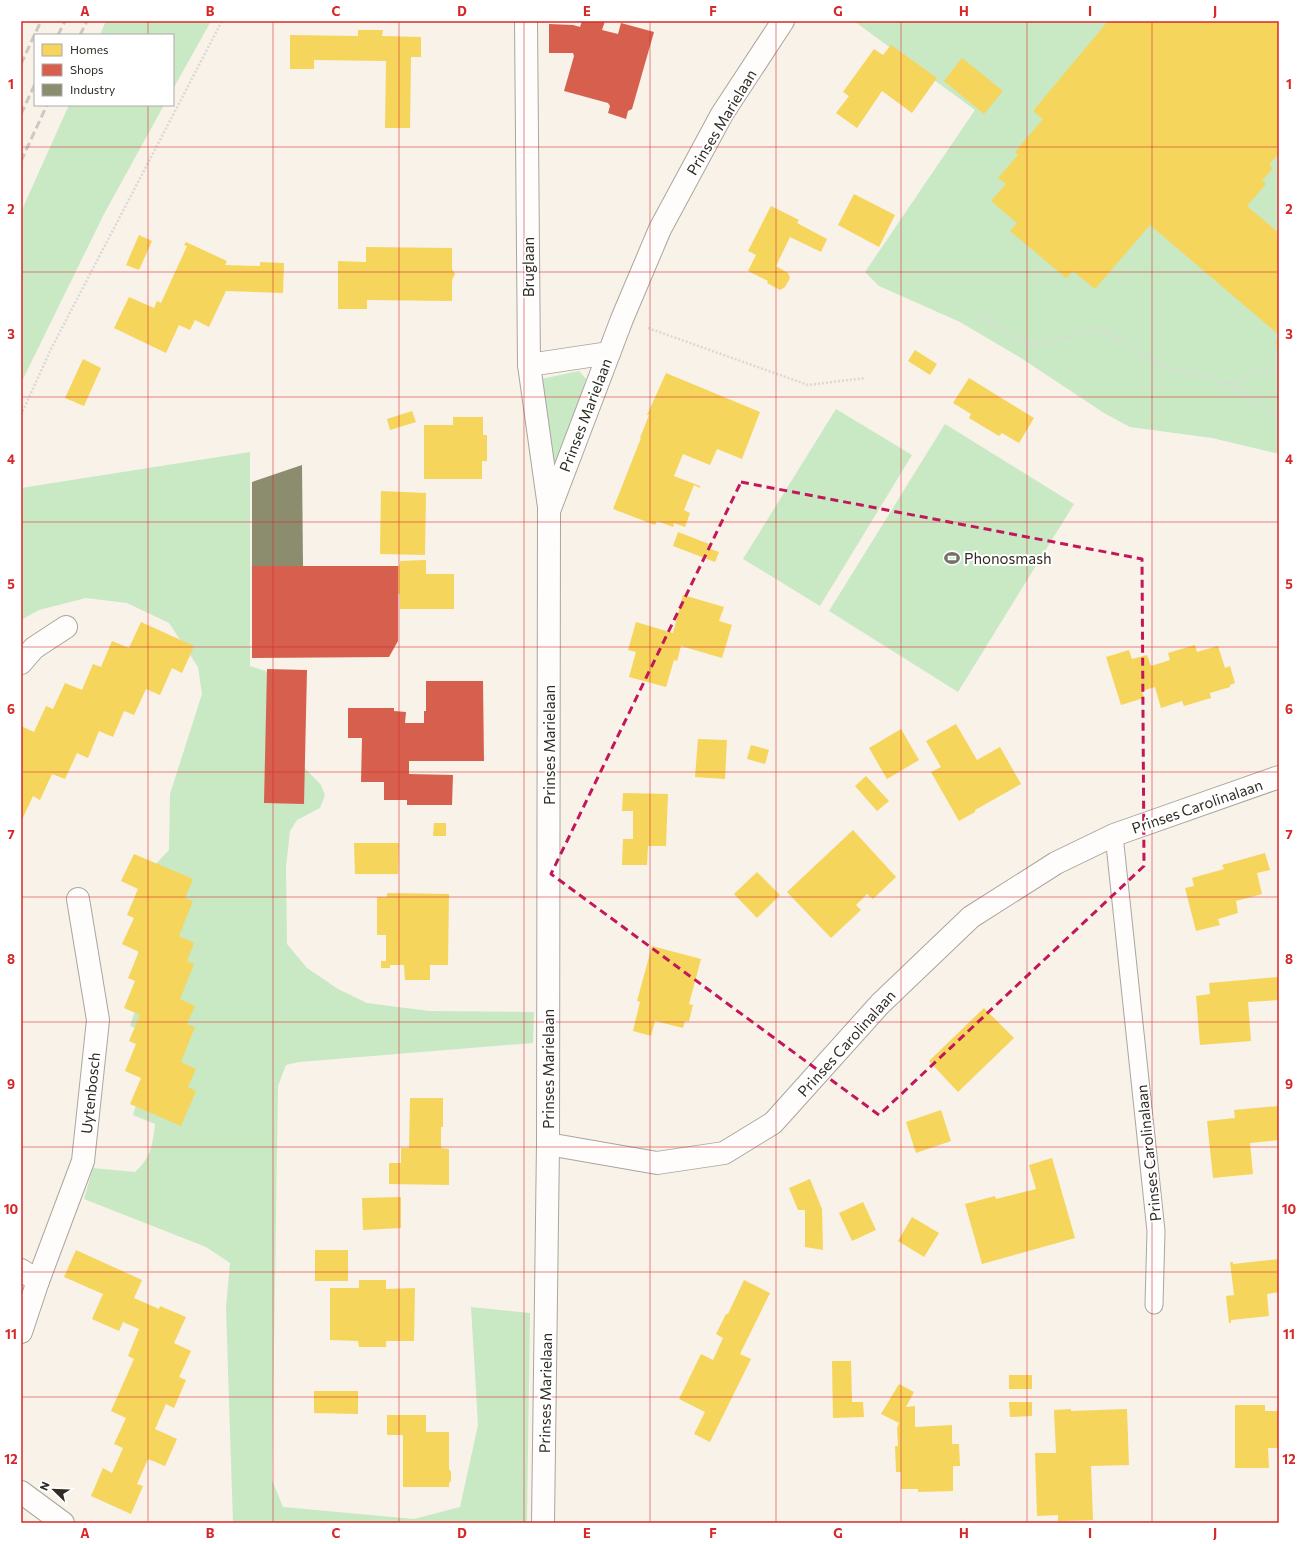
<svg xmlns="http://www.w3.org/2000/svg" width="1300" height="1544" font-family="Commissioner,sans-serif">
<rect width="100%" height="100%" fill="#f8f2e8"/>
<!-- green -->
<g fill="#c8e9c4">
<polygon points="106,21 211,21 173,89 173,35 100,35"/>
<polygon points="854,21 1279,21 1279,454 1212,438 1130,427 1104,413 1021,358 960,322 879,286 865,272 975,110"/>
<polygon points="69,105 164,105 104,214 21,383 21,212"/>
<polygon points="579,371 586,379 559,461 549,461 541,379"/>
<polygon points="836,409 912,455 820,606 743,559"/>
<polygon points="945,424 1074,504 958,692 829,611"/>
<path d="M 250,452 L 250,666 L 305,684 L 297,760 L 321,785 L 325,795 L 320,808 L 297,820 L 290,831 L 286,867 L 287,944 L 307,968 L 338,989 L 367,1003 L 429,1011 L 534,1012 L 533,1043 L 299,1062 L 286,1065 L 278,1086 L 272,1480 L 283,1507 L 414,1519 L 460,1507 L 478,1425 L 471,1307 L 530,1313 L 527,1523 L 233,1523 L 226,1308 L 230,1263 L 206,1247 L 84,1199 L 93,1168 L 135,1172 C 151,1158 153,1143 155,1124 L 133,1115 L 146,1075 L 148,1033 L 130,1026 L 149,969 L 134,964 L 153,910 L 151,869 L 169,850 L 170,794 L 202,694 L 198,667 L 169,623 L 127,603 L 86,598 L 39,610 L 21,620 L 21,488 Z"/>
</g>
<!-- homes -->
<g fill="#f6d55c">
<polygon points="1108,21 1276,21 1279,23 1279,153 1269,165 1273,168 1262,181 1266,184 1247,206 1279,233 1279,335 1150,225 1095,289 1073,271 1066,278 1010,231 1017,223 991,201 1006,184 998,178 1018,155 1015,152 1043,119 1033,111"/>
<polygon points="358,30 383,30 382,36 421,37 421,57 411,57 410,128 385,128 386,61 314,60 314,69 290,69 290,35 358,36"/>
<polygon points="891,45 937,78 912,113 882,91 857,128 836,113 849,96 843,92 874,49 883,55"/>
<polygon points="962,58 1003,91 984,114 944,81"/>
<polygon points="854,194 895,215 879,247 838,225"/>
<polygon points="771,206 799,220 797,223 827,239 821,252 790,237 776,266 788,273 790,278 785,287 780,290 767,283 768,281 748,271 756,255 748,251"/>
<polygon points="139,235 152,241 139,270 126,265"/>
<polygon points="186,242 227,261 225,265 260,266 260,262 284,263 283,293 226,291 209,327 195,320 190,330 179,325 166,353 114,328 129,297 154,308 157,301 161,303 187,246 184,245"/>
<polygon points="366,247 452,248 452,269 455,274 452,280 452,301 367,300 367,309 338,309 338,261 366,262"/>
<polygon points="1279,336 1279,351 1277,348 1276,341"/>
<polygon points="915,350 937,364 930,375 908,361"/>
<polygon points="83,359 101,368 84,406 65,398"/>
<polygon points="666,373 760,412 742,459 717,449 710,465 683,454 674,476 700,486 700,488 694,485 684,510 690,513 685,527 674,523 673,527 657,521 655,525 613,509 641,438 640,438 649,415 647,415"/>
<polygon points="969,378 1034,418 1019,443 1002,433 999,436 969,418 971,414 953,403"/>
<polygon points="412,411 416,422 390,430 387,419"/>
<polygon points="453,417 483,417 483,435 487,435 487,461 482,461 482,479 424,479 424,425 453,425"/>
<polygon points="381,491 426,493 425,555 380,554"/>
<polygon points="678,532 709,544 708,548 719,552 715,562 673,546"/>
<polygon points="426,560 426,574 454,574 454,609 400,609 400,594 398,594 398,566 400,565 400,561"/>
<polygon points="683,595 724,607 719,621 732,625 722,658 681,646 677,661 674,660 666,687 629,677 636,652 628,650 636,622 673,633"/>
<polygon points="141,622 194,646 182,673 172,668 160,695 146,689 134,715 124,711 113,737 99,731 88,758 77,753 65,779 52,774 40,800 33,796 21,822 21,726 34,732 46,706 53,709 65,683 82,690 93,664 101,667 112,641 129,648"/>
<polygon points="1195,645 1197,652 1218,646 1225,668 1230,666 1235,683 1230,685 1230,687 1210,693 1211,698 1184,706 1182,701 1161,708 1155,687 1142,691 1144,698 1121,705 1106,657 1129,650 1132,659 1147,655 1151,666 1170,660 1168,653"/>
<polygon points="956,724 977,760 1000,747 1021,784 975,810 975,812 959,821 931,772 941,767 926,741"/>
<polygon points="901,729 919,760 887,779 869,748"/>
<polygon points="698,739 727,740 725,779 695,777"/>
<polygon points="751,745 769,750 765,764 747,759"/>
<polygon points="866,776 889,801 877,811 855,786"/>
<polygon points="623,793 668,794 666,846 648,846 647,865 622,865 623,839 633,839 633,811 622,811"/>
<polygon points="434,823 446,823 446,836 433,836"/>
<polygon points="853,830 896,877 873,899 867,894 856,905 861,910 831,938 787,892"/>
<polygon points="354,843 399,843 398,874 355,874"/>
<polygon points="1265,853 1270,870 1257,873 1262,894 1236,901 1238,913 1218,919 1220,925 1196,931 1185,888 1194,886 1192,878 1224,869 1222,865"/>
<polygon points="134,854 193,879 185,898 193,901 179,936 194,943 187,961 194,964 180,999 195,1006 187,1024 195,1027 181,1062 196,1069 188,1087 196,1091 181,1126 130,1104 141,1078 125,1071 136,1044 129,1041 140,1015 124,1008 135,981 128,978 139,952 122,944 134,918 127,915 138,889 121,881"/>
<polygon points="757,872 780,895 757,918 734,894"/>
<polygon points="387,893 449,894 448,965 430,965 430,980 405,980 404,965 390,965 390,968 381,968 381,961 386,961 386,935 377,935 377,897 387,897"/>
<polygon points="652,946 701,959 689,1004 693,1005 689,1021 685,1021 683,1028 655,1021 651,1036 633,1031 640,1002 637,1001"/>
<polygon points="1279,977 1279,1000 1248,1002 1251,1041 1200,1045 1196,996 1210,994 1209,983"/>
<polygon points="984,1008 1014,1038 958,1092 929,1061"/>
<polygon points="410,1098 443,1098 443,1127 441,1127 441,1148 449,1149 449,1185 389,1184 389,1163 401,1163 401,1148 409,1148"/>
<polygon points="1279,1106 1279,1140 1250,1143 1253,1174 1213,1178 1207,1121 1235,1118 1234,1110"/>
<polygon points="941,1110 951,1141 916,1153 906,1122"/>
<polygon points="1052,1158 1075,1238 982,1264 965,1204 995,1196 996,1199 1036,1189 1029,1165"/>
<polygon points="810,1179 822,1209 823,1250 805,1247 805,1210 798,1210 789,1188"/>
<polygon points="401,1197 401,1228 363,1230 362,1198"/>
<polygon points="863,1202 876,1230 852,1241 839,1213"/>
<polygon points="912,1217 939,1233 924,1257 898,1241"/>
<polygon points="76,1250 142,1280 134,1298 159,1309 160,1306 186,1317 174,1343 191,1351 179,1377 186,1380 174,1408 166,1404 155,1429 177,1439 165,1466 148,1459 137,1484 143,1486 131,1514 91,1496 103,1468 112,1473 123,1448 114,1444 126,1418 111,1411 134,1359 128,1356 139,1329 123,1322 119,1331 92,1319 103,1294 64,1277"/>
<rect x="315" y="1250" width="33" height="31"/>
<polygon points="1279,1259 1279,1292 1267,1294 1269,1316 1231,1320 1231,1323 1229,1323 1226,1296 1234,1295 1230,1262 1233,1262 1233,1264"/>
<polygon points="359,1280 386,1280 386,1289 415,1288 414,1341 386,1341 386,1347 359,1347 358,1341 330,1340 330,1288 359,1288"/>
<polygon points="744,1280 770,1293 740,1354 751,1359 710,1442 694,1434 705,1412 679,1399 701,1354 713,1360 723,1338 716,1334 726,1314 728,1314"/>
<polygon points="832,1361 851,1361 852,1402 863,1402 864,1417 833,1418"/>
<rect x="1009" y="1375" width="23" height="14"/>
<polygon points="899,1384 914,1392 906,1407 915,1406 915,1427 952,1425 952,1444 959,1444 960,1466 953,1466 953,1491 918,1492 918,1489 901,1489 901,1472 896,1472 895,1446 898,1446 897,1428 899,1423 881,1414"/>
<polygon points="314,1391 358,1391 358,1414 314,1413"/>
<polygon points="1009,1402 1032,1402 1032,1416 1010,1417"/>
<polygon points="1235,1405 1265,1405 1265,1411 1279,1411 1279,1448 1268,1448 1269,1468 1235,1468"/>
<polygon points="1071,1409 1071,1411 1127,1409 1129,1465 1091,1466 1093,1520 1058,1521 1058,1515 1037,1516 1035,1453 1056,1453 1054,1410"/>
<polygon points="387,1415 426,1415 426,1432 449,1432 449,1469 451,1472 451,1481 449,1483 449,1487 403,1487 403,1435 387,1435"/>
</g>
<!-- shops -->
<g fill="#d6604d">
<polygon points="582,21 605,21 602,30 618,34 621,23 654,32 632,109 628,111 626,119 608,113 610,106 608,103 564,91 574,56 573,53 549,53 549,24 573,25 580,27"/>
<polygon points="252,566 398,566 398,641 389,657 252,658"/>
<polygon points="267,669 307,670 304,804 264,803"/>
<polygon points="426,681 483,681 484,761 409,761 409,774 453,775 452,805 407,805 407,800 384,800 384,782 361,782 362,738 348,738 348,708 394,708 394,711 406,712 405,723 424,723 424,711 426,711"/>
</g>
<!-- industry -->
<polygon fill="#8c8c6e" points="302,465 303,566 252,566 252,482"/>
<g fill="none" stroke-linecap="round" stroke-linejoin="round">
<defs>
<polyline id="service" points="1114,835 1156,1231 1154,1305"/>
<g id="minor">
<polyline points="526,21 529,365 549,507"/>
<polyline points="529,365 609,353"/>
<polyline points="21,663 34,648 66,627"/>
<polyline points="548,1144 657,1163 724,1153 773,1123 880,1004 971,917 1056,863 1114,835 1279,777"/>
<polyline points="21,1270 38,1281 83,1161 98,1020 78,899"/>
<polyline points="21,1332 38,1281"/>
<polyline points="21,1492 63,1523"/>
<polyline points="543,1523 548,1144 549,511 622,319 660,229 722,114 783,21"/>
</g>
</defs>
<!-- service casing -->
<use href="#service" stroke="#aaa69e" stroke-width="19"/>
<!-- minor casing -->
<use href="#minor" stroke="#aaa69e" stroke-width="24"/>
<!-- path -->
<g stroke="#dbd9d7" stroke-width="2.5" stroke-dasharray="2 2" stroke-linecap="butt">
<polyline points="972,312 1032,346 1100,329 1161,365 1227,383 1279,417"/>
<polyline points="648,328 808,385 865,378"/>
<polyline points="1228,383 1279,366"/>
<polyline points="21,415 51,349 222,21"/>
</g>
<!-- service -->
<use href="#service" stroke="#fefdfc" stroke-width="17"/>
<!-- minor -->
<use href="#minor" stroke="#fefdfc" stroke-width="22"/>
<!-- rail -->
<g stroke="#cbc9c6" stroke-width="3" stroke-dasharray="8 4" stroke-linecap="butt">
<polyline points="58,35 65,21"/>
<polyline points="80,35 87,21"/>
<polyline points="21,64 41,21"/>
<polyline points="21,114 35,84"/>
<polyline points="21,161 47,105"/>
</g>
</g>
<!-- marked area -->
<path fill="none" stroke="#c2185b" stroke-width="3" stroke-dasharray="8 5" stroke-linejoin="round" d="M 741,482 L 1142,559 L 1144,866 L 879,1115 L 551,874 Z"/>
<!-- grid -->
<path fill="none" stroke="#d62828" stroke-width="1" stroke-opacity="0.55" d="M 148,21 L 148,35M 273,21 L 273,1523M 399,21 L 399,1523M 524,21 L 524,1523M 650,21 L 650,1523M 776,21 L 776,1523M 901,21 L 901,1523M 1027,21 L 1027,1523M 1152,21 L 1152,1523M 148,105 L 148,1523M 21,147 L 1279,147M 21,272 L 1279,272M 21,397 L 1279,397M 21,522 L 1279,522M 21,647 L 1279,647M 21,772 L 1279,772M 21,897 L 1279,897M 21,1022 L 1279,1022M 21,1147 L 1279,1147M 21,1272 L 1279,1272M 21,1397 L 1279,1397"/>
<!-- icons -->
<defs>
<symbol id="stadium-bare" viewBox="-9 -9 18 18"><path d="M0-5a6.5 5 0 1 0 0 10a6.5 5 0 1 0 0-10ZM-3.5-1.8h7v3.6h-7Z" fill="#757169" stroke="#fff" stroke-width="2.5" paint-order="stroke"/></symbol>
</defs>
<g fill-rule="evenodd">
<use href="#stadium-bare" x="941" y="547" width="22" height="22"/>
</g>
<g text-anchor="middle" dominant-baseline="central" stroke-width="4" stroke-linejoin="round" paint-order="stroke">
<!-- street labels -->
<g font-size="15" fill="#2f2b24" stroke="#fff">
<text transform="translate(721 122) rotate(-59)">Prinses Marielaan</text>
<text transform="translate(528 267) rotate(-90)">Bruglaan</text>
<text transform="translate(585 415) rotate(-69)">Prinses Marielaan</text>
<text transform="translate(549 745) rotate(-90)">Prinses Marielaan</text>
<text transform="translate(1197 806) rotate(-19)">Prinses Carolinalaan</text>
<text transform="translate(846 1043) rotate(-48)">Prinses Carolinalaan</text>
<text transform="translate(548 1069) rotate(-90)">Prinses Marielaan</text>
<text transform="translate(90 1093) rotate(-84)">Uytenbosch</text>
<text transform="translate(1148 1153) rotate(-96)">Prinses Carolinalaan</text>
<text transform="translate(545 1393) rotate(-89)">Prinses Marielaan</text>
</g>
<!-- poi labels -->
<g font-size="15" fill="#2f2b24" stroke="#fff" text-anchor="start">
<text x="964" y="558">Phonosmash</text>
</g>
</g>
<!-- border -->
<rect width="1300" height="1544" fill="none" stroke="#ffffff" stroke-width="44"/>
<!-- legend -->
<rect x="34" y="34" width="140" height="72" fill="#ffffff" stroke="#acaaa7"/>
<rect x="42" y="44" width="20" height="12" fill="#f6d55c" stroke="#acaaa7"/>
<text x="70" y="54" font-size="12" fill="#2f2b24">Homes</text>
<rect x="42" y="64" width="20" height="12" fill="#d6604d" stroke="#acaaa7"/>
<text x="70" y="74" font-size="12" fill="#2f2b24">Shops</text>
<rect x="42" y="84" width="20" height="12" fill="#8c8c6e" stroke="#acaaa7"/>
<text x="70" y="94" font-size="12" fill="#2f2b24">Industry</text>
<!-- north arrow -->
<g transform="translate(54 1490) rotate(293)" stroke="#ffffff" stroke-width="3" paint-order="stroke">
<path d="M0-3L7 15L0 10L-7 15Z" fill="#2f2b24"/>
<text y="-6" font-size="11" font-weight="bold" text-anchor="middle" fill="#2f2b24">N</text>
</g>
<rect x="22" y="22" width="1256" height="1500" fill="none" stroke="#d62828" stroke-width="1.5"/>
<g font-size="13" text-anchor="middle" font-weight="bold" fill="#d62828">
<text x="85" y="16">A</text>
<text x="210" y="16">B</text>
<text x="336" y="16">C</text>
<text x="462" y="16">D</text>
<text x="587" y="16">E</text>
<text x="713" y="16">F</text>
<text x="838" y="16">G</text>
<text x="964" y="16">H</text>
<text x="1090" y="16">I</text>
<text x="1215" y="16">J</text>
<text x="11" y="89">1</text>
<text x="1289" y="89">1</text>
<text x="11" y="214">2</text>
<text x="1289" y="214">2</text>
<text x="11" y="339">3</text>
<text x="1289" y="339">3</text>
<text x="11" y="464">4</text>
<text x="1289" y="464">4</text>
<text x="11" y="589">5</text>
<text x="1289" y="589">5</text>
<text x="11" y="714">6</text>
<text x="1289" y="714">6</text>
<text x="11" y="839">7</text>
<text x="1289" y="839">7</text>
<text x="11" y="964">8</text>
<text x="1289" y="964">8</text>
<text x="11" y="1089">9</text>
<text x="1289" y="1089">9</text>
<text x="11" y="1214">10</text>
<text x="1289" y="1214">10</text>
<text x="11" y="1339">11</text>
<text x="1289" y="1339">11</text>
<text x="11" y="1464">12</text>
<text x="1289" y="1464">12</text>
<text x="85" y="1538">A</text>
<text x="210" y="1538">B</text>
<text x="336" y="1538">C</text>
<text x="462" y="1538">D</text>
<text x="587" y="1538">E</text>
<text x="713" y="1538">F</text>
<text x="838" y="1538">G</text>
<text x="964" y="1538">H</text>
<text x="1090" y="1538">I</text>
<text x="1215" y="1538">J</text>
</g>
</svg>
